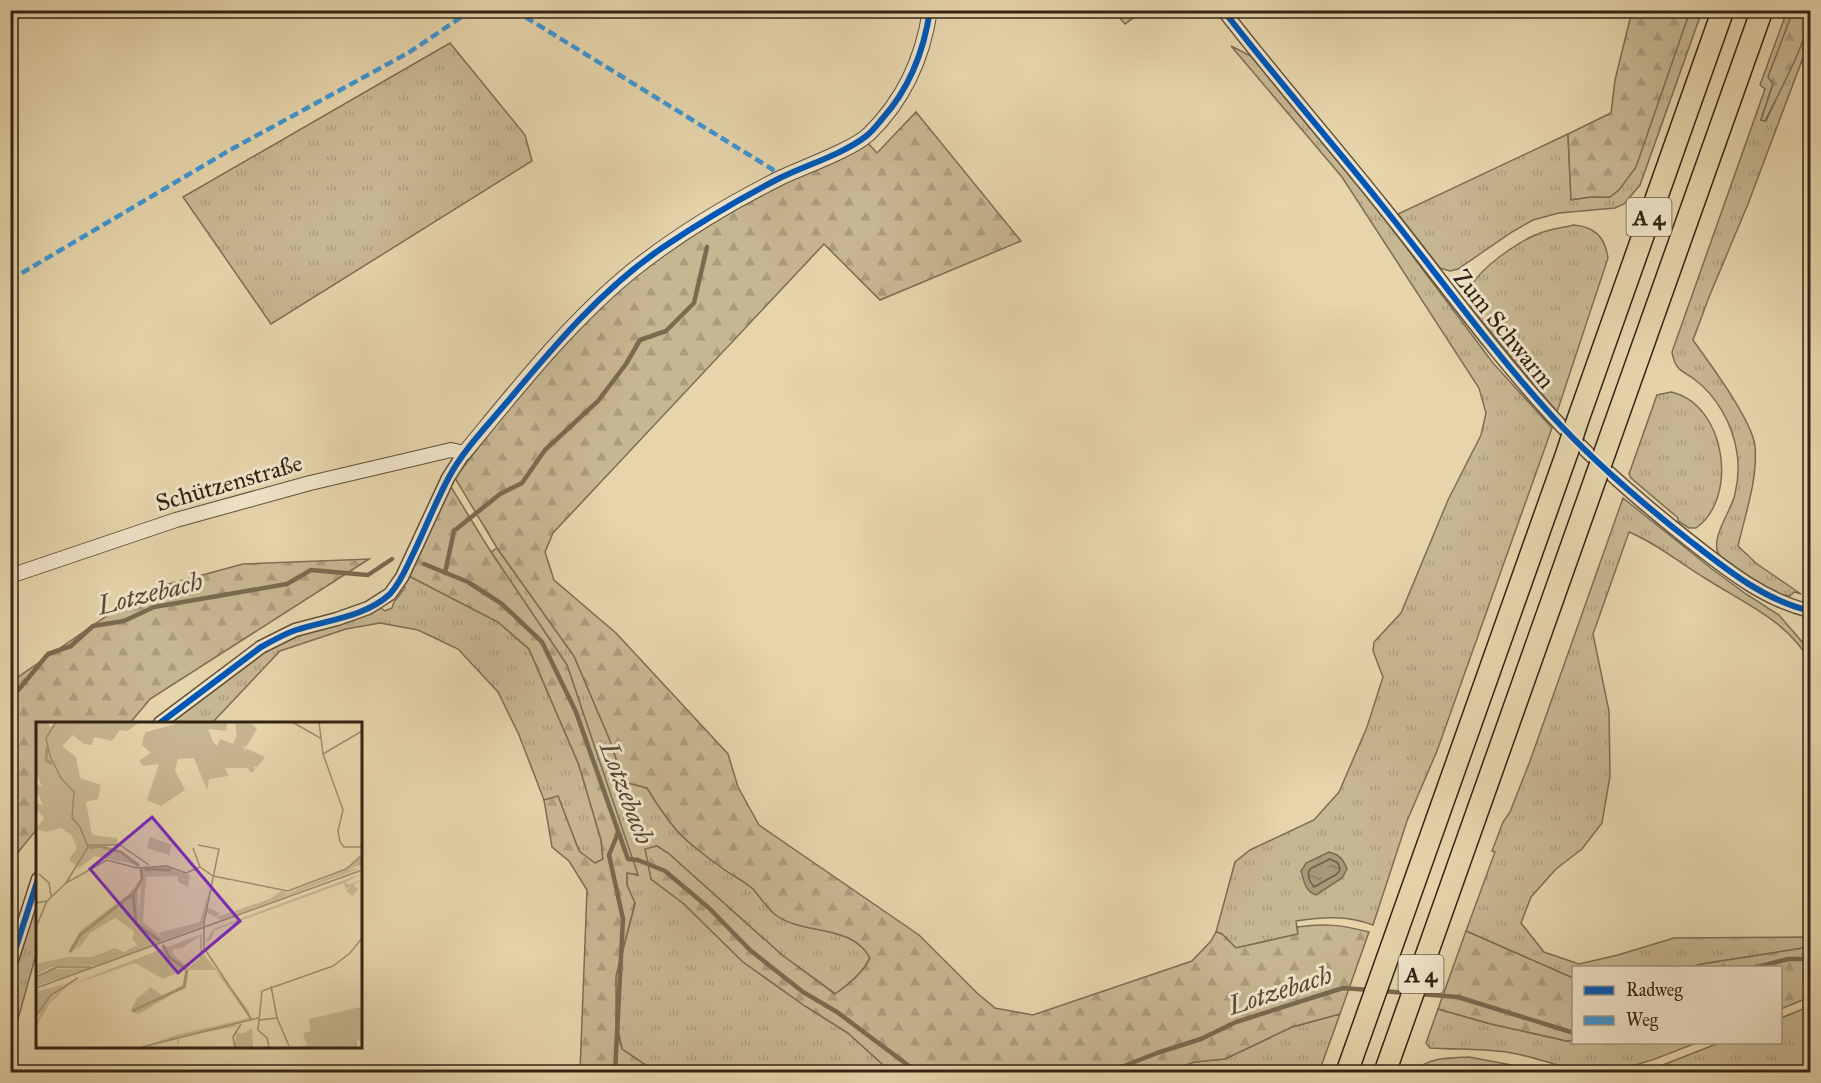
<svg xmlns="http://www.w3.org/2000/svg" width="1821" height="1083" font-family="'IM FELL Great Primer',serif">
<defs>
<pattern id="grass-tufts" width="24" height="20" patternUnits="userSpaceOnUse" patternTransform="scale(1.5)"><rect width="24" height="20" fill="#c7b692"/><path d="M3 7l-1-3M5 7V3M7 7l1-3M15 17l-1-3M17 17v-4M19 17l1-3" fill="none" stroke="#ab9c7d"/></pattern>
<pattern id="forest-firs" width="22" height="20" patternUnits="userSpaceOnUse" patternTransform="scale(1.5)"><rect width="22" height="20" fill="#c7b692"/><path d="M5 1l3.5 6h-7zM16 11l3.5 6h-7z" fill="#ab9c7d"/></pattern>
<pattern id="park-crowns" width="20" height="18" patternUnits="userSpaceOnUse" patternTransform="scale(1.5)"><rect width="20" height="18" fill="#c7b692"/><path d="M2 6a3 3 0 1 1 6 0M12 15a3 3 0 1 1 6 0" fill="none" stroke="#ab9c7d"/></pattern>
<pattern id="water-ripples" width="26" height="14" patternUnits="userSpaceOnUse" patternTransform="scale(1.5)"><rect width="26" height="14" fill="#a99878"/><path d="M2 4q2-2 4 0t4 0M15 11q2-2 4 0t4 0" fill="none" stroke="#8a7c61"/></pattern>
</defs>
<rect width="100%" height="100%" fill="#e6d4ab"/>
<filter id="stains"><feTurbulence type="fractalNoise" baseFrequency=".00333" numOctaves="4"/><feColorMatrix values="0 0 0 0 .2 0 0 0 0 .09 0 0 0 0 .02 0 0 0 .5 -.17"/></filter>
<radialGradient id="worn" r=".72"><stop offset=".6" stop-color="#630" stop-opacity="0"/><stop offset="1" stop-color="#630" stop-opacity=".3"/></radialGradient>
<!-- grass -->
<g fill="url(#grass-tufts)" stroke="#7c6d54" stroke-width="1.5">
<polygon points="1690,11 1702,11 1640,185 1624,204 1615,208 1559,213 1533,220 1512,232 1458,269 1450,271 1440,268 1398,214 1568,134 1571,200 1590,197 1610,197 1672,59"/>
<path d="M 1787,11 L 1793,11 L 1769,77 L 1773,84 L 1761,120 L 1766,121 L 1799,48 L 1810,17 L 1810,39 L 1748,204 L 1709,297 L 1693,340 C 1710,364 1752,420 1755,446 C 1758,479 1745,515 1738,546 L 1757,564 L 1801,594 L 1794,592 L 1790,596 C 1767,595 1747,576 1730,563 C 1727,561 1721,558 1719,555 C 1709,539 1732,510 1735,494 C 1738,481 1739,466 1737,453 C 1733,425 1717,396 1694,379 C 1681,370 1675,370 1672,352 L 1765,89 L 1760,85 Z"/>
<polygon points="450,43 525,135 532,161 271,324 183,197"/>
<path d="M 1231,46 L 1251,56 L 1351,174 L 1493,363 L 1552,428 L 1437,751 L 1407,821 L 1373,925 C 1346,915 1324,917 1296,921 L 1298,934 L 1236,948 L 1222,934 L 1216,932 L 1235,862 L 1250,850 L 1314,820 L 1339,792 L 1367,727 L 1383,677 L 1373,651 L 1374,642 L 1401,613 L 1448,500 L 1481,435 L 1486,413 L 1479,388 L 1342,177 Z"/>
<path d="M 1574,225 C 1595,227 1605,237 1608,258 L 1557,412 L 1471,308 C 1470,303 1469,298 1469,294 C 1470,274 1520,240 1538,234 C 1549,229 1562,228 1574,225 Z"/>
<path d="M 1671,392 C 1726,404 1739,498 1696,528 L 1689,528 L 1678,521 L 1678,518 L 1631,478 L 1629,474 L 1657,395 Z"/>
<path d="M 1623,498 L 1712,569 L 1746,594 L 1779,615 L 1810,651 L 1810,661 C 1787,621 1746,604 1708,580 C 1681,564 1658,544 1629,532 L 1593,634 L 1609,711 L 1610,776 L 1602,823 L 1582,849 L 1556,869 L 1531,897 L 1521,923 L 1544,952 L 1579,964 L 1618,955 L 1674,938 L 1810,937 L 1810,947 L 1702,964 L 1691,967 L 1574,968 L 1573,978 L 1466,931 L 1495,852 L 1492,851 L 1503,822 L 1510,812 L 1530,761 Z"/>
<path d="M 497,548 L 574,656 L 609,738 L 624,782 L 647,788 C 657,804 668,822 682,836 C 694,847 708,858 722,867 C 731,875 743,880 752,888 C 760,896 767,909 777,916 C 805,935 851,924 870,957 C 863,973 849,984 836,994 L 782,955 L 668,853 L 657,846 L 651,879 L 684,904 L 743,962 L 805,1006 L 848,1033 L 891,1072 L 648,1072 L 647,1066 L 622,1049 L 616,1022 L 616,976 L 635,904 L 627,885 L 627,872 L 637,875 L 567,665 L 491,552 Z"/>
<path d="M 407,575 L 498,622 L 529,649 L 579,765 L 601,839 L 603,859 L 595,864 L 579,851 L 558,797 L 544,800 L 519,735 L 498,692 L 458,649 L 418,630 L 380,623 L 346,629 L 280,651 L 212,723 L 168,723 L 266,651 C 299,633 335,623 372,612 L 381,608 L 385,611 L 392,608 L 394,602 L 405,588 L 403,583 Z"/>
<polygon points="37,894 37,951 11,1044 11,989"/>
<polygon points="1810,1006 1810,1072 1634,1072 1655,1068 1719,1043 1780,1042 1781,1018"/>
<path d="M 1438,1009 L 1491,1024 L 1567,1041 L 1573,1040 L 1574,1042 L 1696,1043 C 1665,1055 1633,1070 1598,1071 C 1569,1071 1545,1060 1517,1054 C 1488,1048 1459,1050 1430,1048 L 1426,1043 Z"/>
<polygon points="1340,1014 1319,1072 1167,1072 1194,1062 1225,1059 1292,1027"/>
<path d="M 1469,1057 L 1549,1072 L 1415,1072 C 1426,1057 1451,1058 1469,1057 Z"/>
</g>
<!-- forest -->
<g fill="url(#forest-firs)" stroke="#7c6d54" stroke-width="1.5">
<polygon points="1632,11 1690,11 1636,167 1619,190 1610,197 1590,197 1571,200 1568,134 1611,113 1615,80"/>
<path d="M 1793,11 L 1810,11 C 1811,34 1777,97 1765,121 L 1761,120 L 1773,84 L 1768,77 Z"/>
<path d="M 916,112 L 1021,241 L 880,300 L 824,244 L 553,533 L 545,552 L 554,580 L 616,633 L 728,754 L 738,787 L 759,825 L 919,935 L 977,993 L 995,1008 L 1033,1015 L 1192,961 L 1211,941 L 1216,932 L 1222,934 L 1236,948 L 1298,934 L 1297,927 C 1325,923 1342,925 1369,932 L 1340,1014 L 1292,1027 L 1225,1059 L 1194,1062 L 1167,1072 L 891,1072 L 848,1033 L 805,1006 L 743,962 L 684,904 L 651,879 L 645,849 L 657,846 L 668,853 L 782,955 L 835,994 C 849,984 863,973 870,958 C 852,924 805,935 777,916 C 767,909 760,896 752,888 C 743,880 731,875 722,868 C 708,858 694,847 682,836 C 668,822 657,804 647,788 L 624,782 L 609,738 L 574,656 L 497,548 L 455,478 C 492,429 530,382 572,337 C 592,315 613,292 637,274 C 708,219 788,181 867,142 L 877,153 Z"/>
<polygon points="451,487 491,552 567,665 638,875 627,873 627,885 635,903 616,976 616,1022 622,1049 647,1066 648,1072 580,1072 587,890 569,861 552,847 544,800 558,796 579,851 595,863 603,859 601,840 579,765 529,649 498,622 407,575"/>
<polygon points="369,559 150,699 130,723 38,723 37,829 11,861 11,682 143,591 243,564"/>
<polygon points="1466,931 1573,978 1573,1040 1567,1041 1491,1024 1438,1009"/>
<polygon points="1810,947 1810,997 1781,1009 1780,968 1691,967 1702,964"/>
</g>
<!-- park -->
<polygon fill="url(#park-crowns)" stroke="#7c6d54" stroke-width="1.5" points="1114,11 1143,11 1125,24"/>
<!-- water -->
<path fill="url(#water-ripples)" stroke="#796a50" stroke-width="1.5" d="M 1329,852 C 1340,855 1343,859 1347,869 L 1342,878 L 1316,895 C 1305,891 1304,881 1301,871 L 1306,863 Z"/>
<g fill="none" stroke-linecap="round" stroke-linejoin="round">
<!-- shore -->
<path stroke="#6e5e46" stroke-width="1.5" d="M 1330,859 L 1338,863 L 1340,870 L 1337,874 L 1314,887 C 1310,882 1306,875 1310,869 Z"/>
<!-- stream -->
<g stroke="#796a50" stroke-width="4.5">
<polyline points="424,564 468,582 502,604 542,642 576,712 628,859 638,860 665,871 709,908 750,950 803,992 837,1012 917,1072"/>
<polyline points="445,573 454,531 500,494 522,483 545,450 598,401 626,364 640,340 666,331 694,303 707,247"/>
<polyline points="10,700 48,654 71,646 93,626 124,621 154,607 287,584 311,570 368,575 392,559"/>
<polyline points="1753,968 1788,959 1810,959"/>
<polyline points="1381,991 1408,993"/>
<polyline points="1420,994 1458,997 1574,1033"/>
<polyline points="615,1072 623,919 609,855 618,833"/>
<polyline points="1109,1072 1157,1053 1201,1039 1236,1022 1343,988 1369,990"/>
</g>
<defs>
<g id="minor">
<path d="M 1223,10 C 1274,76 1329,139 1381,204 C 1438,275 1491,349 1552,416 C 1594,462 1642,503 1690,541 C 1727,570 1764,600 1810,611"/>
<polyline points="160,723 261,647 295,630 337,619 368,608 390,594 402,577 448,478 464,453"/>
<polyline points="10,966 38,879"/>
</g>
<path id="tertiary" d="M 10,576 L 176,520 L 310,483 L 451,450 L 464,453 C 517,389 569,322 633,270 C 677,235 730,203 780,178 C 803,167 852,150 869,134 C 904,100 923,58 930,10"/>
<g id="motorway">
<polyline points="1576,425 1723,10"/>
<polyline points="1605,452 1762,10"/>
<polyline points="1347,1072 1568,450"/>
<polyline points="1385,1072 1596,477"/>
</g>
</defs>
<!-- minor casing -->
<use href="#minor" stroke="#5f503a" stroke-width="15"/>
<!-- tertiary casing -->
<use href="#tertiary" stroke="#5f503a" stroke-width="16"/>
<!-- motorway casing -->
<use href="#motorway" stroke="#322415" stroke-width="24"/>
<!-- minor -->
<use href="#minor" stroke="#efe3c8" stroke-width="12"/>
<!-- tertiary -->
<use href="#tertiary" stroke="#efe3c8" stroke-width="14"/>
<!-- motorway -->
<use href="#motorway" stroke="#e6d4ab" stroke-width="21"/>
<defs>
<g id="motorway-bridge">
<polyline points="1568,450 1576,425"/>
<polyline points="1596,477 1605,452"/>
</g>
</defs>
<!-- motorway-bridge casing -->
<use href="#motorway-bridge" stroke="#322415" stroke-width="24" stroke-linecap="butt"/>
<!-- motorway-bridge -->
<use href="#motorway-bridge" stroke="#e6d4ab" stroke-width="21"/>
<!-- quiet -->
<g stroke="#3d95d3" stroke-width="4.5" stroke-dasharray="9 4.5" stroke-linecap="butt">
<polyline points="514,10 772,169 779,179"/>
<polyline points="10,280 230,150 408,53 472,10"/>
</g>
<defs>
<g id="cycleway">
<path d="M 1223,10 C 1274,76 1329,139 1381,204 C 1438,275 1491,349 1552,416 C 1594,462 1642,503 1690,541 C 1727,570 1764,600 1810,611"/>
<path d="M 160,723 L 261,647 C 272,641 284,634 296,630 C 327,620 365,617 390,594 C 401,582 407,566 414,552 C 426,527 436,501 449,477 C 464,449 487,426 508,401 C 554,346 602,289 662,248 C 699,223 739,199 778,179 C 806,165 841,155 865,137 C 872,132 877,125 882,119 C 910,88 924,51 930,10"/>
<polyline points="10,966 38,879"/>
</g>
</defs>
<!-- cycleway casing -->
<use href="#cycleway" stroke="#efe3c8" stroke-width="10"/>
<!-- cycleway -->
<use href="#cycleway" stroke="#0057b8" stroke-width="6"/>
</g>
<g text-anchor="middle" dominant-baseline="central" stroke-width="6" stroke-linejoin="round" paint-order="stroke">
<!-- shield labels -->
<g fill="#efe3c8" stroke="#6b5d4b" stroke-width="1.5">
<rect x="1626.5" y="198" width="45" height="38" rx="4.5"/>
<rect x="1398.5" y="955" width="45" height="38" rx="4.5"/>
</g>
<g font-size="22" font-weight="bold" fill="#322415">
<text x="1649" y="217">A 4</text>
<text x="1421" y="974">A 4</text>
</g>
<!-- street labels -->
<g font-size="24" fill="#322415" stroke="#efe3c8">
<text transform="translate(1504 329) rotate(51)">Zum Schwarm</text>
<text transform="translate(229 483) rotate(-16)">Schützenstraße</text>
</g>
<!-- water labels -->
<g font-size="26" font-style="italic" fill="#564733" stroke="#efe3c8">
<text transform="translate(150 593) rotate(-14)">Lotzebach</text>
<text transform="translate(627 793) rotate(69)">Lotzebach</text>
<text transform="translate(1280 990) rotate(-18)">Lotzebach</text>
</g>
</g>
<!-- overview -->
<g transform="translate(36 722)">
<rect width="326" height="326" fill="#e6d4ab"/>
<path d="M 199,1 L 216,2 L 221,7 L 210,25 L 202,21 ZM 209,26 L 229,35 L 221,45 L 214,43 ZM 114,115 L 136,123 L 133,133 L 111,126 ZM 325,134 L 325,143 L 311,148 L 325,146 L 185,198 L 170,190 L 171,185 L 184,191 L 181,195 L 186,197 L 308,149 ZM 325,152 L 310,160 L 312,163 L 325,158 L 317,163 L 322,167 L 325,164 L 316,174 L 310,169 L 317,162 L 310,167 L 308,161 L 179,208 L 175,217 L 169,221 L 177,207 ZM 106,159 L 102,168 L 103,191 L 100,191 L 97,175 L 98,199 L 101,208 L 123,221 L 61,243 L 15,245 L 0,253 L 0,242 L 32,235 L 56,235 L 79,226 L 88,230 L 101,223 L 96,216 L 99,210 L 79,196 L 54,211 L 43,226 L 41,223 L 50,209 L 73,191 L 77,193 ZM 173,168 L 173,169 L 167,204 L 129,218 L 122,211 L 164,200 ZM 166,212 L 166,230 L 212,287 L 215,297 L 199,303 L 203,304 L 144,315 L 142,325 L 141,316 L 108,325 L 135,315 L 103,325 L 144,312 L 213,296 L 179,248 L 152,248 L 137,234 L 134,224 ZM 164,214 L 164,236 L 152,246 L 137,232 L 137,227 L 146,226 ZM 128,226 L 148,248 L 127,257 L 99,241 L 32,264 L 13,282 L 0,305 L 5,287 L 26,266 ZM 55,246 L 0,264 L 0,256 L 14,247 ZM 28,262 L 0,292 L 0,270 ZM 116,267 L 123,275 L 95,288 L 101,276 ZM 325,285 L 325,321 L 321,316 L 321,325 L 263,325 L 271,323 L 267,311 L 275,309 L 273,297 ZM 216,306 L 217,325 L 199,325 L 200,311 L 209,311 Z" fill="#c7b692" fill-rule="evenodd"/>
<path d="M 0,0 L 11,0 L 14,5 L 25,0 L 104,0 L 91,9 L 84,8 L 76,19 L 58,15 L 56,23 L 48,22 L 37,13 L 26,24 L 40,35 L 44,56 L 65,63 L 62,77 L 50,80 L 56,113 L 81,116 L 82,123 L 66,125 L 89,132 L 102,143 L 59,134 L 43,146 L 33,138 L 41,126 L 36,114 L 25,106 L 10,110 L 0,107 L 8,96 L 0,86 L 0,81 L 7,83 L 0,68 L 0,62 L 6,65 L 0,50 ZM 147,0 L 191,0 L 190,9 L 172,7 L 177,20 L 181,24 L 184,17 L 197,22 L 201,13 L 219,48 L 215,51 L 212,46 L 189,46 L 193,54 L 173,57 L 171,68 L 158,36 L 142,37 L 139,48 L 149,68 L 125,84 L 111,78 L 123,42 L 107,44 L 103,39 L 115,31 L 106,23 L 107,16 L 110,10 ZM 128,144 L 154,153 L 152,165 L 142,160 L 142,154 L 110,155 L 107,200 L 129,218 L 123,221 L 101,208 L 97,175 L 100,190 L 103,191 L 105,161 L 77,194 L 73,191 L 50,209 L 43,224 L 32,232 L 45,208 L 94,171 L 97,165 L 97,170 L 105,156 L 103,146 ZM 245,169 L 251,170 L 245,175 L 186,197 L 181,195 L 234,177 ZM 134,224 L 137,234 L 152,248 L 150,264 L 103,292 L 95,290 L 123,275 L 116,267 L 104,273 L 115,265 L 127,274 L 148,262 L 149,248 L 128,226 Z" fill="#c7b692"/>
<path fill="none" stroke="#a99878" stroke-width="3" d="M 11,25 L 10,38 L 16,42M 53,126 L 63,124 L 85,130 L 103,144M 105,147 L 106,157 L 97,172 L 100,202 L 124,219M 108,147 L 135,148M 127,223 L 133,235 L 150,247M 34,230 L 44,213 L 98,171M 96,289 L 148,265 L 151,248"/>
<path fill="none" stroke="#9e8e6f" stroke-width="1.5" d="M 20,0 L 10,16 L 14,34 L 25,56 L 38,70 L 36,96 L 44,105 L 52,125 L 30,161M 256,0 L 286,17M 283,0 L 287,32 L 307,88 L 302,109 L 304,120 L 308,125 L 326,125M 287,32 L 326,9M 51,123 L 84,123 L 113,143M 162,123 L 183,127 L 168,200 L 168,226 L 216,298M 157,126 L 164,145M 3,152 L 13,161 L 15,174M 0,181 L 11,179 L 30,161 L 71,138 L 101,146 L 131,144 L 150,151 L 164,145 L 177,154 L 252,169 L 310,147 L 326,133M 1,203 L 11,179M 0,255 L 21,245 L 55,245M 235,264 L 241,296 L 253,324M 0,266 L 326,148M 0,294 L 15,273 L 42,256M 223,298 L 241,296M 106,325 L 222,296M 199,325 L 197,315 L 205,302M 233,325 L 231,316 L 222,308 L 226,269 L 297,244 L 314,231 L 326,216"/>
<path fill="#7b2cbf" fill-opacity="0.15" stroke="#7b2cbf" stroke-width="3" d="M 116,95 L 204,199 L 142,251 L 54,147 Z"/>
<rect width="326" height="326" fill="none" stroke="#322415" stroke-width="3"/>
</g>
<!-- margin -->
<rect width="1821" height="1083" fill="none" stroke="#e6d4ab" stroke-width="36"/>
<rect x="12" y="12" width="1797" height="1059" fill="none" stroke="#322415" stroke-width="3"/>
<rect x="18" y="18" width="1785" height="1047" fill="none" stroke="#322415" stroke-width="1.5"/>
<!-- legend -->
<rect x="1572" y="966" width="210" height="78" fill="#efe3c8" stroke="#a39780" stroke-width="1.5"/>
<rect x="1584" y="986" width="30" height="9" fill="#0057b8" stroke="#a39780" stroke-width="1.5"/>
<text x="1626" y="996" font-size="18" fill="#322415">Radweg</text>
<rect x="1584" y="1016" width="30" height="9" fill="#3d95d3" stroke="#a39780" stroke-width="1.5"/>
<text x="1626" y="1026" font-size="18" fill="#322415">Weg</text>
<rect width="100%" height="100%" filter="url(#stains)"/>
<rect width="100%" height="100%" fill="url(#worn)"/>
</svg>
